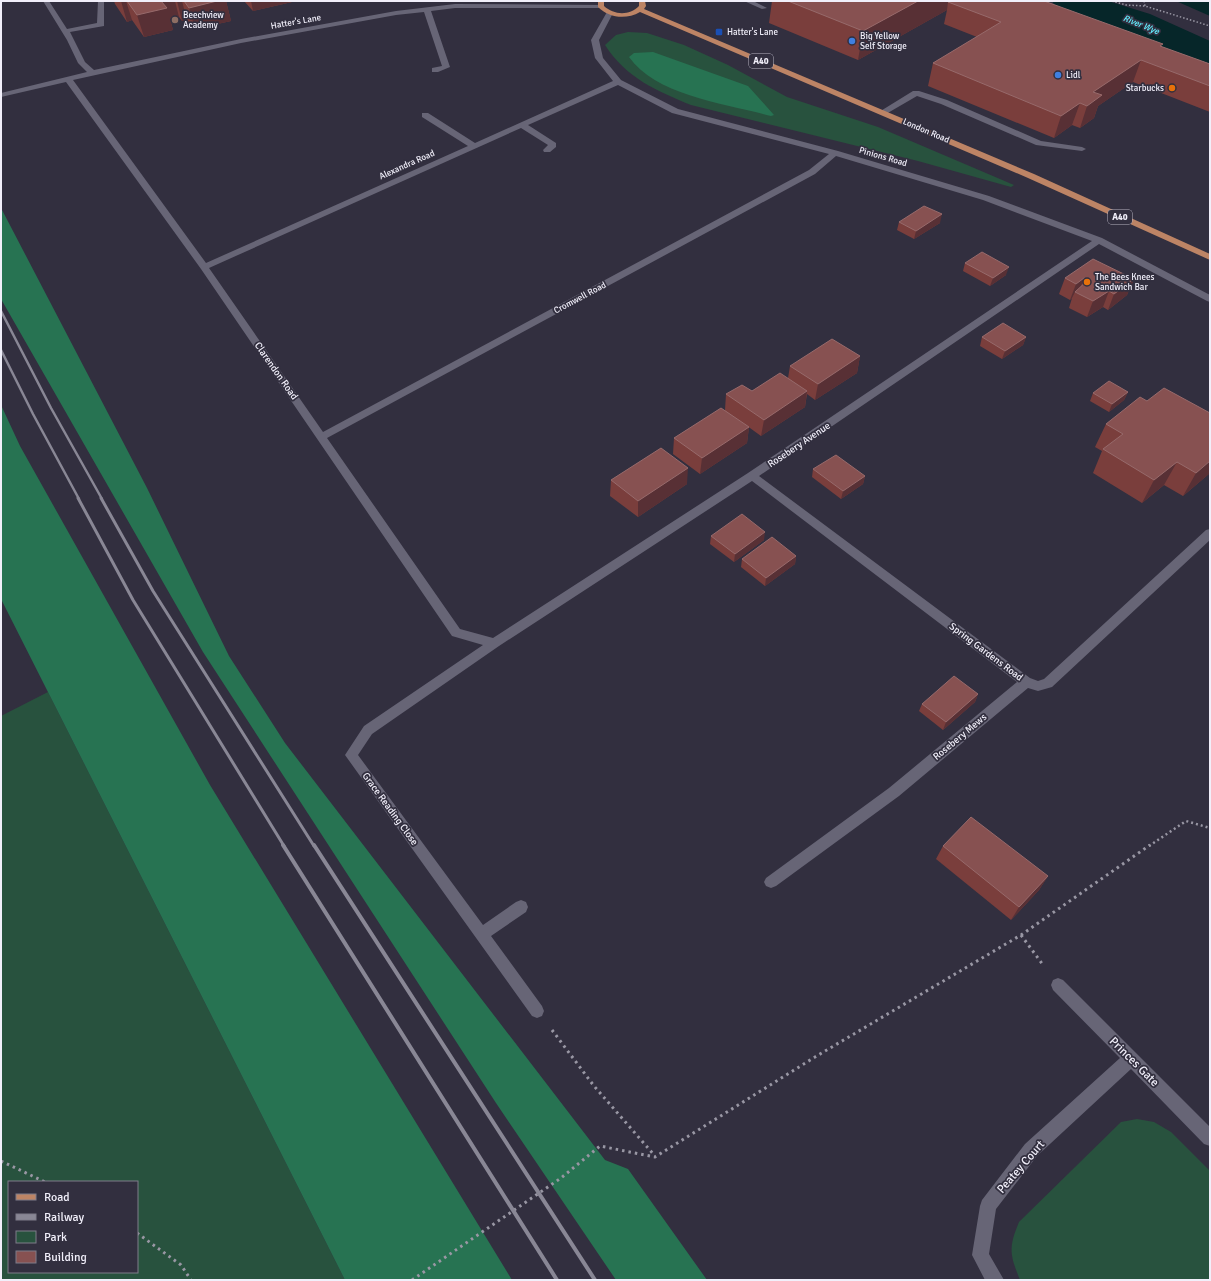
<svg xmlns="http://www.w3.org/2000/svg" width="1211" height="1281" font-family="Signika,sans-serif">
<rect width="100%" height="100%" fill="#322f3f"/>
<!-- green -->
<g fill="#28523e" fill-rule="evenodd">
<path d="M 628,32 L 647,33 L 684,45 L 728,65 L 787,97 L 878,127 L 1014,185 L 1011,187 L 918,161 L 691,105 C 657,91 626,78 605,45 L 616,35 Z"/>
<path d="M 48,692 L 345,1280 L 1,1280 L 1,716 ZM 9,1182 L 137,1182 L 137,1272 L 9,1272 Z"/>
<path d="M 1137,1119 L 1154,1122 L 1171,1132 L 1210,1171 L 1210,1280 L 1020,1280 C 1010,1255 1008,1248 1019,1222 L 1121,1122 Z"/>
</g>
<!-- forest -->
<g fill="#277352">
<path d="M 653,52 L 748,86 L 774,115 L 771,116 C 728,104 656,96 629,57 L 634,53 Z"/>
<polygon points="1,208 147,488 229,656 285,743 605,1160 628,1169 707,1280 616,1280 496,1103 203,652 1,299"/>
<polygon points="1,405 20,446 210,785 512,1280 345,1280 1,599"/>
</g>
<!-- water -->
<polygon fill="#062629" points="1176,1 1210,1 1210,16"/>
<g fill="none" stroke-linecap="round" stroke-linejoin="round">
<!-- river -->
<polygon fill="#062629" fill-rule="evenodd" points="1052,1 1108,1 1150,14 1210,41 1210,67 1196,63 1124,30 1057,9"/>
<!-- path-far2 -->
<g stroke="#9997a4" stroke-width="1.5" stroke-dasharray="1.5 2" stroke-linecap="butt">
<polyline points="1112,1 1126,5 1145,6 1210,26"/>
<polyline points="1144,1 1145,6"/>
</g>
<!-- path-far1 -->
<polyline stroke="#9997a4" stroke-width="2.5" stroke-dasharray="2 3" stroke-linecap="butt" points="1149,846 1186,821 1210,828"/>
<!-- path -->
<g stroke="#9997a4" stroke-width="3" stroke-dasharray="2.5 4" stroke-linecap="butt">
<polyline points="1021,935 1043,965"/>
<polyline points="552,1030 594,1086 655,1156"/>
<polyline points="1,1161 45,1182"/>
<polyline points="137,1233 181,1265 191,1280"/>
<polyline points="412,1280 561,1178 600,1146 655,1157 815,1057 1021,935 1150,845"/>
</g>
<!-- minor -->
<g fill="#676576" fill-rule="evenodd">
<path d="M 43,1 L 49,1 L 67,29 L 97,23 L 98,1 L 104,1 L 104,26 L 70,32 L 85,62 L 94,70 L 241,39 L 396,11 L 455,4 L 602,5 L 603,6 L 600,8 L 455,8 L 431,11 L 450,67 L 438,72 L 432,72 L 432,68 L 442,66 L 424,12 L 396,15 L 241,43 L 73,80 L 206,263 L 468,146 L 422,117 L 422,113 L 428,113 L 475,143 L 613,81 L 595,58 L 591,40 L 607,12 L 611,12 L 613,13 L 599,40 L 603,58 L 621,80 L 678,109 L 838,151 L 989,196 L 1102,238 L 1210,295 L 1210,302 L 1207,301 L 1099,244 L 759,476 L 1030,678 L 1038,681 L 1044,679 L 1206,530 L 1210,529 L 1210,540 L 1052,687 L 1038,691 L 1028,688 L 899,796 L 776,886 L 771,888 L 766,886 L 764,882 L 766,878 L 889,788 L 1017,682 L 752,481 L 499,646 L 372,734 L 358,755 L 483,925 L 516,902 L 521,900 L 526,902 L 528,907 L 526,912 L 491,936 L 542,1006 L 544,1011 L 542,1016 L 537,1018 L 532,1016 L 345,755 L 364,726 L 483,645 L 452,636 L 201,269 L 66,82 L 1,97 L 1,93 L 87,72 L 78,63 L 67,40 ZM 618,85 L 672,113 L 829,154 L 809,170 L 323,432 L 209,268 L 521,128 L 548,145 L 543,150 L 544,152 L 550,152 L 556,147 L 556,143 L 528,125 ZM 836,156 L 983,200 L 1092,241 L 748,473 L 493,638 L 460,629 L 327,438 L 815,174 Z"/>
<polygon points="744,1 753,1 767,8 762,9"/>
<polygon points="913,91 919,91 947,100 1041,141 1082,147 1086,149 1082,151 1036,145 941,104 917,96 886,114 883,114 879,112"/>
<polygon points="1058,978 1063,980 1210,1127 1210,1146 1204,1144 1131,1069 1037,1156 996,1209 989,1254 1004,1280 985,1280 972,1255 980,1206 982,1200 1025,1144 1120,1058 1053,990 1051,985 1053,980"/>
</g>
<!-- major -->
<path fill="#bd8465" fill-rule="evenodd" d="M 598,1 L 604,1 L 604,6 C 614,15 629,16 639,6 L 639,1 L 645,1 L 646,6 L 644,9 L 1034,174 L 1210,254 L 1210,260 L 1028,178 L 640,12 C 626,20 609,18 598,7 Z"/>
<!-- rail-far2 -->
<g stroke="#898795" stroke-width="2.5">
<polyline points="1,311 51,408 102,499"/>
<polyline points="1,350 33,414 79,499"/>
</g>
<!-- rail-far1 -->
<g stroke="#898795" stroke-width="3">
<polyline points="78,498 133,600 284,846"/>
<polyline points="101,498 153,591 314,846"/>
</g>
<!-- rail -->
<g stroke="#898795" stroke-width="4">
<polyline points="283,845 557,1280"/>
<polyline points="314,845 595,1280"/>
</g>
</g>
<!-- wall -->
<g fill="#7a3e3c">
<polygon points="114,1 226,1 231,21 195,29 187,20 182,21 179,17 170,19 173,30 144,37 132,20 127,22 115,4"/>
<polygon points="244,1 292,1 292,2 253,11"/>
<polygon points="772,1 1044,1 1162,47 1210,64 1210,112 1133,82 1098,106 1094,118 1080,128 1072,125 1054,138 928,86 933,63 977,37 944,24 947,10 858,60 769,23"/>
<polygon points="899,222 940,223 914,239 897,230"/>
<polygon points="965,263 1006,275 990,286 963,271"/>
<polygon points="1065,278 1134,279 1127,295 1108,310 1103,307 1087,317 1069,308 1072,298 1070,300 1059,294"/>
<polygon points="982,337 1026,337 1023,345 1002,359 980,346"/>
<polygon points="860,356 857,373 815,400 807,394 805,407 761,436 743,423 749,427 747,443 700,474 673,454 674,438 725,410 726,394 752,391 788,378 790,366"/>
<polygon points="1128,392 1124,400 1109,412 1090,401 1093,393"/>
<polygon points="1106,424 1210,473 1183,496 1164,485 1142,503 1093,473 1102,451 1095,447"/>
<polygon points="813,469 865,476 863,484 841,499 812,477"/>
<polygon points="611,480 687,484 638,517 610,496"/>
<polygon points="711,536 764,540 734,562 710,544"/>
<polygon points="796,556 795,564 765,586 741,567 742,559"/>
<polygon points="978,694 975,702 943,730 919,711 922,704"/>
<polygon points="943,846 1048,876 1039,890 1011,920 936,859"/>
</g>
<!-- shaded-wall -->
<g fill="#583035">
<polygon points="121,1 126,1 132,20 127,22"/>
<polygon points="160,1 175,1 179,17 170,19 173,30 144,37 137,15"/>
<polygon points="177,1 182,1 187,20 182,21"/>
<polygon points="205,1 226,1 231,21 195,29 189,8"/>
<polygon points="251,1 292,1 292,2 253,11"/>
<polygon points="918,1 958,1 948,2 947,10 858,60 863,31"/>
<polygon points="1141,60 1133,82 1098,106 1094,118 1080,128 1087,106 1093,92"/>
<polygon points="1080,103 1072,125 1054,138 1061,116"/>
<polygon points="942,214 940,223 914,239 916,231"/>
<polygon points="1009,267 1006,275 990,286 993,278"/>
<polygon points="1084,278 1078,294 1075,292 1072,298 1070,300 1076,284"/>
<polygon points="1134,279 1127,295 1108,310 1114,294"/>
<polygon points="1109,291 1103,307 1087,317 1093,301"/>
<polygon points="1026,337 1023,345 1002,359 1005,351"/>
<polygon points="860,356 857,373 815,400 818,384"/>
<polygon points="807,391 805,407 761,436 764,420"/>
<polygon points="1128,392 1124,400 1109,412 1112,404"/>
<polygon points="749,427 747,443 700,474 702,458"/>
<polygon points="1210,461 1210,473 1183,496 1196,473"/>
<polygon points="1177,462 1164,485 1142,503 1154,480"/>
<polygon points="688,468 687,484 638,517 638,501"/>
<polygon points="865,476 863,484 841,499 843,491"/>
<polygon points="765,532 764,540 734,562 735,554"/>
<polygon points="796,556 795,564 765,586 766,578"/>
<polygon points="978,694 975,702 943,730 946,722"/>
<polygon points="1048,876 1039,890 1011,920 1019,907"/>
</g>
<!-- building -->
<g fill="#875151" stroke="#976a6b">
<polygon points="127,1 161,1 167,8 137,15"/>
<polygon points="184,1 217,1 189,8"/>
<polygon points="788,1 918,1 863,31"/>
<polygon points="950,1 1044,1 1163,44 1160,46 1210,64 1210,86 1141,60 1093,92 1102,95 1087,106 1080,103 1061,116 933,63 1001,22 948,2"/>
<polygon points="924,206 942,214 916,231 899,222"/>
<polygon points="982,252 1009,267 993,278 965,263"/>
<polygon points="1093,259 1134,279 1114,294 1109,291 1093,301 1075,292 1088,280 1084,278 1076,284 1065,278"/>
<polygon points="1003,323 1026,337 1005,351 982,337"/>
<polygon points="832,339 860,356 818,384 790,366"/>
<polygon points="780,373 807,391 764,420 726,394 742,385 752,391"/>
<polygon points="1109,381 1128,392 1112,404 1093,393"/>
<polygon points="1164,388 1210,413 1210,461 1196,473 1177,462 1154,480 1103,449 1123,434 1106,424 1140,397 1147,401"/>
<polygon points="721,408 749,427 702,458 674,438"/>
<polygon points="661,448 688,468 638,501 611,480"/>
<polygon points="836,455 865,476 843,491 813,469"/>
<polygon points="742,514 765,532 735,554 711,536"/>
<polygon points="772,537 796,556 766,578 742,559"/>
<polygon points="954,676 978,694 946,722 922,704"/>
<polygon points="971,817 1048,876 1019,907 943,846"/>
</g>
<!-- markers -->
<circle fill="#8d6e63" stroke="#322f3f" stroke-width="1.5" cx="175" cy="20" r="4"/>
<rect fill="#1a4fb4" stroke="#322f3f" stroke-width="1.5" x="715" y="28" width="8" height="8" rx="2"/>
<g fill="#3f7fe0" stroke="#322f3f" stroke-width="1.5">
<circle cx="852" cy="41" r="4"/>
<circle cx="1058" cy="75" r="4"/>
</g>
<g fill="#e8710a" stroke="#322f3f" stroke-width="1.5">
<circle cx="1172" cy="88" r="4"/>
<circle cx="1087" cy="282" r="4"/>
</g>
<g text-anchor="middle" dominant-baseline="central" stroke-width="3.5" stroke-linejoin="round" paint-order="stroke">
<!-- far-poi labels -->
<g font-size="9" fill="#f1effa" stroke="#322f3f" text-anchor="start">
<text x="183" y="15">Beechview<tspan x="183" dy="10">Academy</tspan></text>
<text x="727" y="32">Hatter's Lane</text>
<text x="860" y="36">Big Yellow<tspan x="860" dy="10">Self Storage</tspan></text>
<text x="1066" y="75">Lidl</text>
<text x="1164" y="88" text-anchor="end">Starbucks</text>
<text x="1095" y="277">The Bees Knees<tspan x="1095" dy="10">Sandwich Bar</tspan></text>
</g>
<!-- far-street labels -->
<g font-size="9" fill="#f1effa" stroke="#322f3f">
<text transform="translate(296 22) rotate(-10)">Hatter's Lane</text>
<text transform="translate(926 131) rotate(23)">London Road</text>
<text transform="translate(883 157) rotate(16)">Pinions Road</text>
<text transform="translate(407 165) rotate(-24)">Alexandra Road</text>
<text transform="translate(580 298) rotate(-28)">Cromwell Road</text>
</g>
<!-- far-water labels -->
<g font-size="9" font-style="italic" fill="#62eefe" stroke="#322f3f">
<text transform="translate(1141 25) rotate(22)">River Wye</text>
</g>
<!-- shield labels -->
<g fill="#322f3f" stroke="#b8b5c2" stroke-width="1">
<rect x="749" y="54" width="24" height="14" rx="3"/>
<rect x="1108" y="210" width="24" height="14" rx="3"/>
</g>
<g font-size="9" font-weight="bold" fill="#f1effa">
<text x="761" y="61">A40</text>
<text x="1120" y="217">A40</text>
</g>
<!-- street labels -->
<g font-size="10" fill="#f1effa" stroke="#322f3f">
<text transform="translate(276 371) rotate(55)">Clarendon Road</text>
<text transform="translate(799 445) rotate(-34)">Rosebery Avenue</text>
<text transform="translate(986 652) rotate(37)">Spring Gardens Road</text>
<text transform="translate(960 737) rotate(-40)">Rosebery Mews</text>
<text transform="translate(390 809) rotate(54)">Grace Reading Close</text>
</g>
<!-- near-street labels -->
<g font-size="12" fill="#f1effa" stroke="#322f3f">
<text transform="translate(1134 1062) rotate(45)">Princes Gate</text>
<text transform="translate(1021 1167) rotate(-49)">Peatey Court</text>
</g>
</g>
<!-- border -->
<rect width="1211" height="1281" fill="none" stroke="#f1effa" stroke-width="4"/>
<!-- legend -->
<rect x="8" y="1181" width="130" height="92" fill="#322f3f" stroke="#7e7c8a"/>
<rect x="16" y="1194" width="20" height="6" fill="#bd8465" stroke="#7e7c8a"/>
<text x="44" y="1201" font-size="12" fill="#f1effa">Road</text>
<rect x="16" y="1214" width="20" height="6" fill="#898795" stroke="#7e7c8a"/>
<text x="44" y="1221" font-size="12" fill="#f1effa">Railway</text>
<rect x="16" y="1231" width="20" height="12" fill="#28523e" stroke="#7e7c8a"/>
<text x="44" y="1241" font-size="12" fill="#f1effa">Park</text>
<rect x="16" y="1251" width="20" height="12" fill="#875151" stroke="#7e7c8a"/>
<text x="44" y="1261" font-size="12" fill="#f1effa">Building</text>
</svg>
